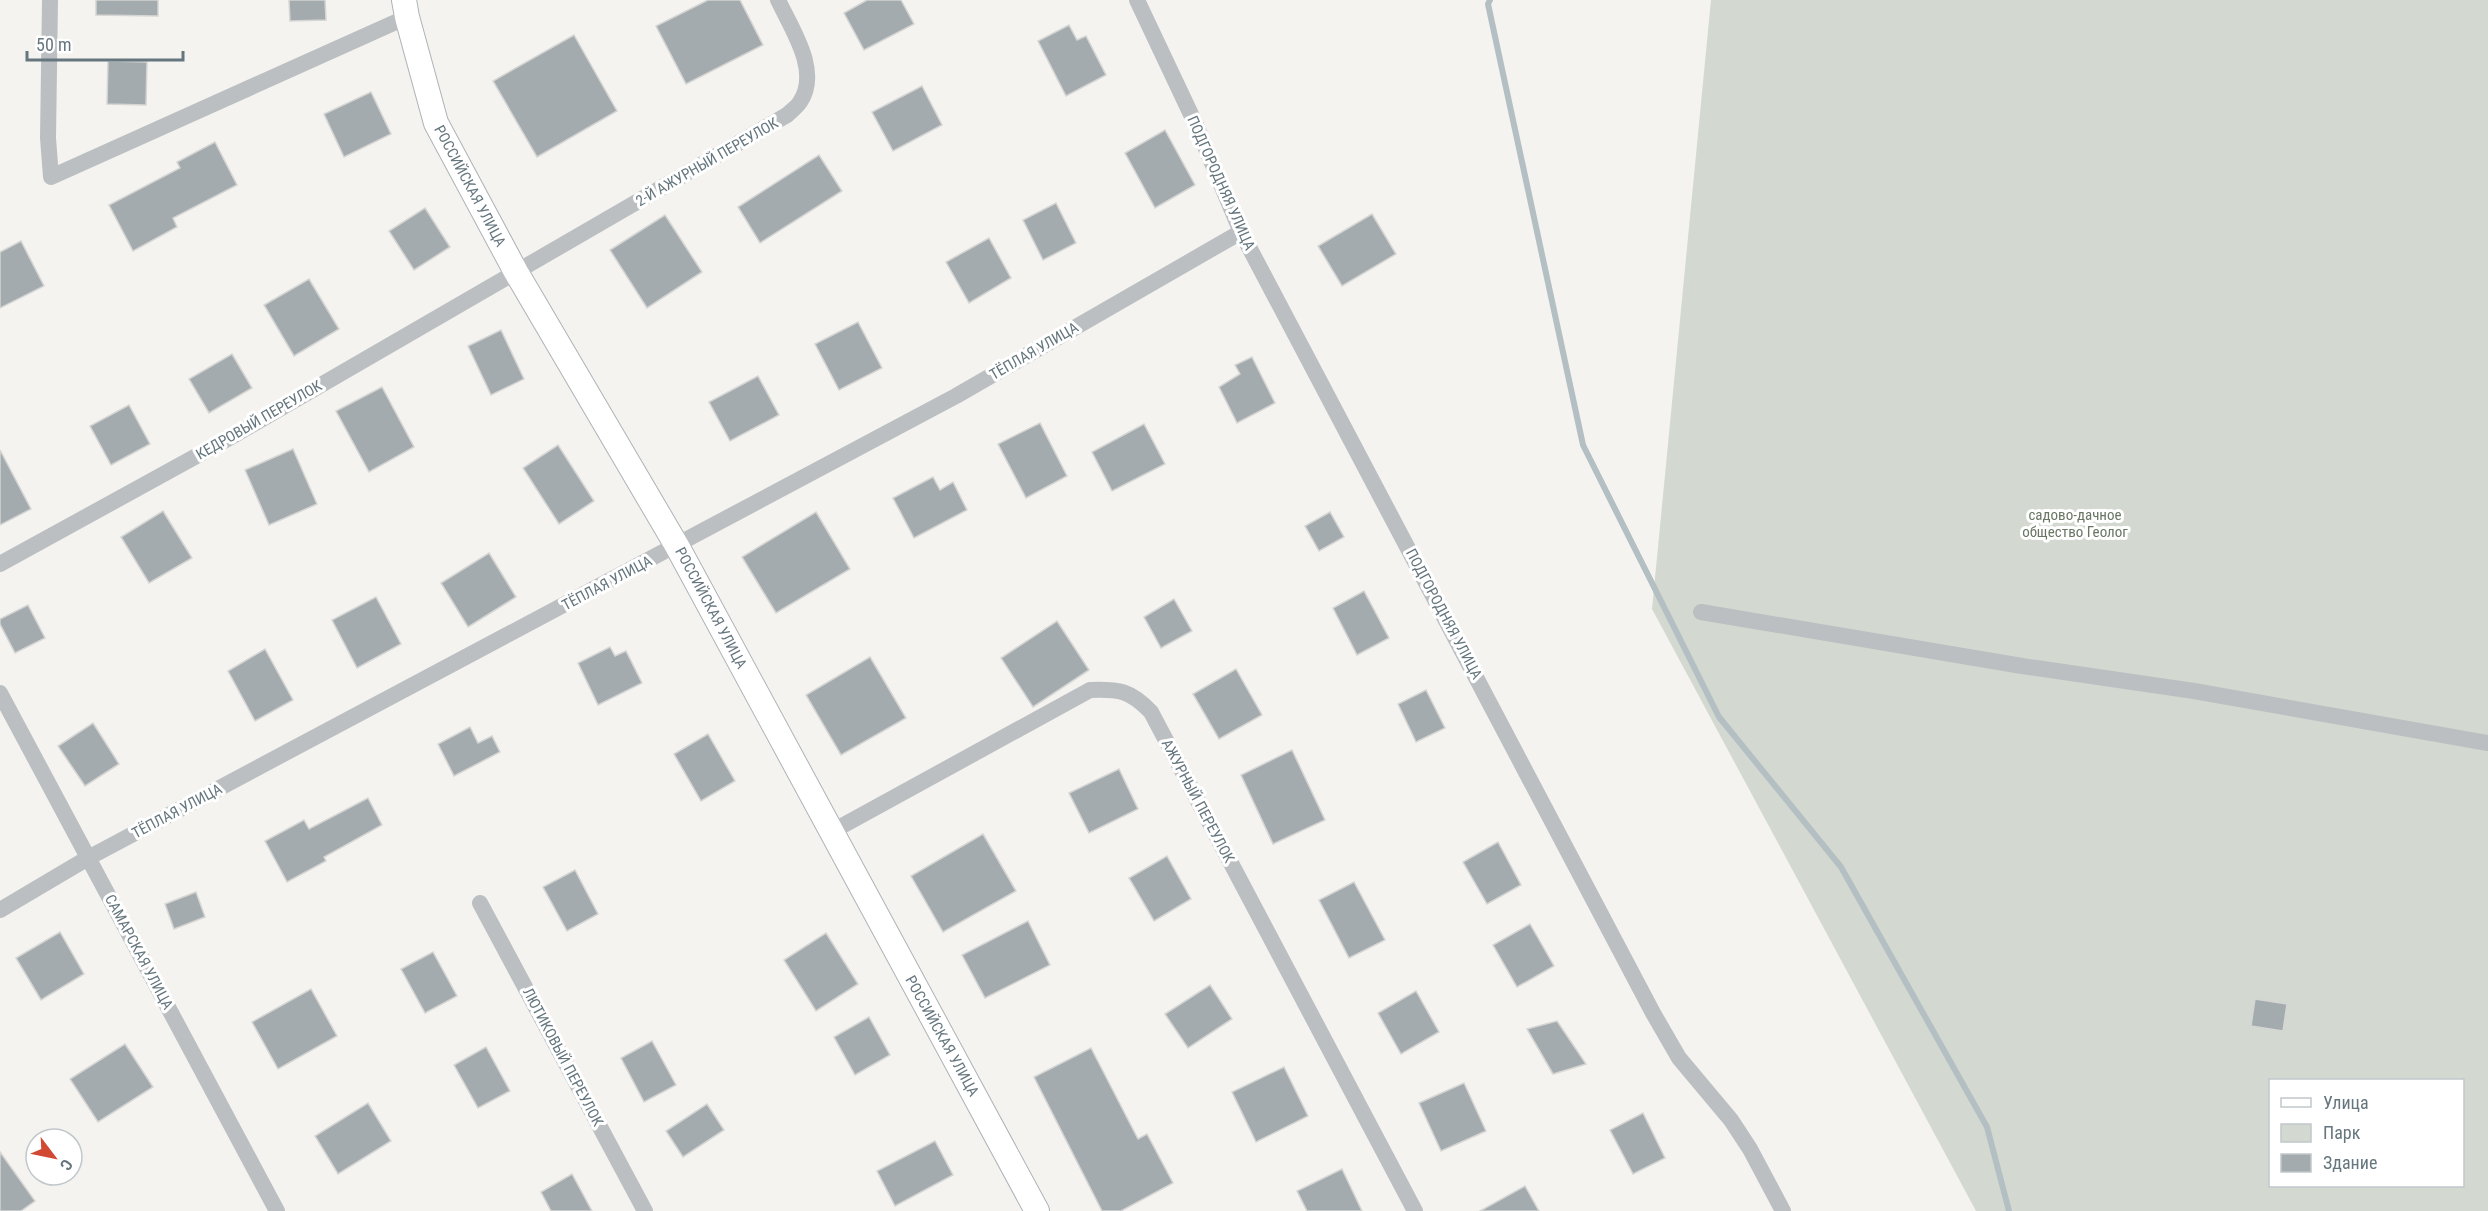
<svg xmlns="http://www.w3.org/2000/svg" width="2488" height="1211" font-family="'Roboto Condensed',sans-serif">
<rect width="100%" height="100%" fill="#f4f3f0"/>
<!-- green -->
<path fill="#d3d8d0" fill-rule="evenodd" d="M 1711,0 L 2488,0 L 2488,1211 L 1976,1211 L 1652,609 ZM 2270,1080 L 2462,1080 L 2462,1186 L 2270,1186 Z"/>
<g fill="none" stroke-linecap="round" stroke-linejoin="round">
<!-- stream -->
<polyline stroke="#b3bfc2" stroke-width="6" points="1490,0 1488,4 1583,445 1719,717 1841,867 1987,1127 2009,1211"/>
</g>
<!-- building -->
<g fill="#a3abaf" stroke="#d5d5d3" stroke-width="1.5">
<polygon points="96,0 158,0 158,16 96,15"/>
<polygon points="289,0 325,0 326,20 290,21"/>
<polygon points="708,0 740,0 763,45 686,84 656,26"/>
<polygon points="867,0 901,0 914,24 864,50 844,13"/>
<polygon points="1069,25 1077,40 1086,36 1106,75 1066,96 1038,41"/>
<polygon points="574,35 617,111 537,157 493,81"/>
<polygon points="108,61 147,62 146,105 107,104"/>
<polygon points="922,86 942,125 893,151 872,112"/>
<polygon points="371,92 391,134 344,157 324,114"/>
<polygon points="1165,130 1195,185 1155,208 1125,153"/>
<polygon points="215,142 237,185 173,218 177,227 133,251 109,205 180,168 177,162"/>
<polygon points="819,155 842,191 760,243 738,207"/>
<polygon points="1056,203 1076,243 1043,260 1023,220"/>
<polygon points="425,208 450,247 414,270 389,231"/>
<polygon points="1372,214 1396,254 1342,286 1318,246"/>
<polygon points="665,215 702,272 647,308 610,250"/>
<polygon points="989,238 1011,278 969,303 946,262"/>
<polygon points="21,241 44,286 0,308 0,252"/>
<polygon points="309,279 339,329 294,356 264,305"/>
<polygon points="858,322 882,368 839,390 815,344"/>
<polygon points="501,330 524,379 491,395 468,346"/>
<polygon points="232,354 252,388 209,413 189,379"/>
<polygon points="1252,357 1275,403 1237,423 1219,387 1240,374 1235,365"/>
<polygon points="758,376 779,415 730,441 709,402"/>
<polygon points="382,387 414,447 369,472 336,411"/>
<polygon points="129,405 150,444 111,465 90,426"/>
<polygon points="1040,423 1067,476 1026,498 998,444"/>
<polygon points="1144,424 1165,464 1112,491 1092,452"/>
<polygon points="558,445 594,501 559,524 523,468"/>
<polygon points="293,449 317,504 269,525 245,470"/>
<polygon points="0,450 31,509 0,525"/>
<polygon points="933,477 940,490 953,482 967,510 914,538 893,498"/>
<polygon points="163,511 192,558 149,583 121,537"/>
<polygon points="816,512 850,569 776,613 742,557"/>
<polygon points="1330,512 1344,537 1319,551 1305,526"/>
<polygon points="489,553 516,597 468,627 441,583"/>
<polygon points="1364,591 1389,638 1357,655 1333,608"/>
<polygon points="376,597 401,644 357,668 332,620"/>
<polygon points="1174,599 1192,631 1161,648 1144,617"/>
<polygon points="28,605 45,638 15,653 0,624 0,619"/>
<polygon points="1057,621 1089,670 1033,707 1001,658"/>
<polygon points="610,647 615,656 626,651 642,683 598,705 578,663"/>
<polygon points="265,649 293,700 255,721 228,671"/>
<polygon points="870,657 906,718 841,755 806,695"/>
<polygon points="1236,669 1262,715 1219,739 1193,694"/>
<polygon points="1426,690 1445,728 1416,742 1398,704"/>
<polygon points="93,723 119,764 85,786 58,746"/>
<polygon points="470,727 478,743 492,736 500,752 454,776 438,744"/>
<polygon points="708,734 735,781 701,801 674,754"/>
<polygon points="1292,750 1325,820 1273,844 1241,775"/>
<polygon points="1119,769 1138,809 1089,833 1069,793"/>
<polygon points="368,798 382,825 324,857 326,861 287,882 265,841 304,820 309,829"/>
<polygon points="983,834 1016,891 943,932 911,876"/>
<polygon points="1498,842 1521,885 1487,904 1463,862"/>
<polygon points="1167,856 1191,899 1154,921 1129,878"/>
<polygon points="575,870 598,914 567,931 543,887"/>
<polygon points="1354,882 1385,940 1349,958 1319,900"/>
<polygon points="196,892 205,917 174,929 165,904"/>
<polygon points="1028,921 1050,965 985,998 962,955"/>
<polygon points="1530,924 1554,966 1517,987 1493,945"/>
<polygon points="60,932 84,974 41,1000 16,958"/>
<polygon points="826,933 858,984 816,1011 784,960"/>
<polygon points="433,952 457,996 425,1013 401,969"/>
<polygon points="1210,985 1232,1019 1188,1048 1165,1014"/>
<polygon points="311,989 337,1036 278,1069 252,1022"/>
<polygon points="1416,991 1439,1032 1401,1054 1378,1013"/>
<polygon points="2255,999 2287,1004 2283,1031 2251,1026"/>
<polygon points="869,1017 890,1055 855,1075 834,1037"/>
<polygon points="1557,1021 1586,1064 1553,1074 1527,1029"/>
<polygon points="652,1041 676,1085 644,1102 621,1058"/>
<polygon points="125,1044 153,1087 98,1122 70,1079"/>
<polygon points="486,1047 510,1091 478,1108 454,1065"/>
<polygon points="1091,1048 1138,1139 1147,1134 1173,1183 1121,1211 1102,1211 1034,1077"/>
<polygon points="1284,1067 1308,1116 1256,1142 1232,1092"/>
<polygon points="1464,1083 1486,1131 1441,1151 1419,1103"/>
<polygon points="368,1103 391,1141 338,1174 315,1136"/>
<polygon points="707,1104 724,1130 683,1157 666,1131"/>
<polygon points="1643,1113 1665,1158 1633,1174 1610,1130"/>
<polygon points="935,1141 953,1175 895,1206 877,1171"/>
<polygon points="0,1152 35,1201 21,1211 0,1211"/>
<polygon points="1342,1169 1362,1211 1307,1211 1297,1191"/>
<polygon points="572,1174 592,1211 551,1211 541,1192"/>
<polygon points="1525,1186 1539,1211 1480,1211"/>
</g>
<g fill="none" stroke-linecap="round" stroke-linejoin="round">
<defs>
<polyline id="secondary" points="404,0 407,17 436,123 516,272 677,546 1037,1211"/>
</defs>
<!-- secondary casing -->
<use href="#secondary" stroke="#adb3b6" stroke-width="26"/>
<!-- street -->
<g stroke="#bbbfc2" stroke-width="16">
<polyline points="50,0 48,138 51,177 407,17"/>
<polyline points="1137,0 1196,125 1241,232 1653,1013 1679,1058 1731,1120 1750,1149 1783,1211"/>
<path d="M 0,564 L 231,437 L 787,115 C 791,111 797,107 800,102 C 821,71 791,28 778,0"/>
<polyline points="1701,612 2022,666 2194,691 2488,743"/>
<polyline points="0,693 277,1211"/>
<path d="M 831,832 L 1090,690 C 1119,689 1130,690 1151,712 L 1415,1211"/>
<polyline points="480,903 645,1211"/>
<polyline points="0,910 88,858 956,396 1241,232"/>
</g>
<!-- secondary -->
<use href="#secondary" stroke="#fff" stroke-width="24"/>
</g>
<g text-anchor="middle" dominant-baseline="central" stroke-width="6" stroke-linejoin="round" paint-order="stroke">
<!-- street labels -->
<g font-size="15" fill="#65767e" stroke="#fff">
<text transform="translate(707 162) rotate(-30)">2-Й АЖУРНЫЙ ПЕРЕУЛОК</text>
<text transform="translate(1221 183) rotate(66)">ПОДГОРОДНЯЯ УЛИЦА</text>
<text transform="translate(470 186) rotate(62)">РОССИЙСКАЯ УЛИЦА</text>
<text transform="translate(1034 351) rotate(-30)">ТЁПЛАЯ УЛИЦА</text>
<text transform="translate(259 420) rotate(-30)">КЕДРОВЫЙ ПЕРЕУЛОК</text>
<text transform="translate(607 583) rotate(-28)">ТЁПЛАЯ УЛИЦА</text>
<text transform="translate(711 608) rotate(62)">РОССИЙСКАЯ УЛИЦА</text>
<text transform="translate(1444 614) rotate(62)">ПОДГОРОДНЯЯ УЛИЦА</text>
<text transform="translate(1198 801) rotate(62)">АЖУРНЫЙ ПЕРЕУЛОК</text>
<text transform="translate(177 811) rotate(-28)">ТЁПЛАЯ УЛИЦА</text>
<text transform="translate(139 952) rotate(62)">САМАРСКАЯ УЛИЦА</text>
<text transform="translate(942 1036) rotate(61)">РОССИЙСКАЯ УЛИЦА</text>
<text transform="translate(563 1057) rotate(62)">ЛЮТИКОВЫЙ ПЕРЕУЛОК</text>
</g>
<!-- park labels -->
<g font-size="15" fill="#697664" stroke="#fff">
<text x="2075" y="515">садово-дачное<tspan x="2075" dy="17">общество Геолог</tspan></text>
</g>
</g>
<!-- legend -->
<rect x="2269" y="1079" width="195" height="108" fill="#ffffff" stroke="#c1c8cb" stroke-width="1.5"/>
<rect x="2281" y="1098" width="30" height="9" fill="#ffffff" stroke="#c1c8cb" stroke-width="1.5"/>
<text x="2323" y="1109" font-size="18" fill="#65767e">Улица</text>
<rect x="2281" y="1124" width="30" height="18" fill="#d3d8d0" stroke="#c1c8cb" stroke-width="1.5"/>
<text x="2323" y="1139" font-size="18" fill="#65767e">Парк</text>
<rect x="2281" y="1154" width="30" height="18" fill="#a3abaf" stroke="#c1c8cb" stroke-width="1.5"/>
<text x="2323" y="1169" font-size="18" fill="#65767e">Здание</text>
<!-- north arrow -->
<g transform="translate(54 1157) rotate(122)"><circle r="28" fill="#ffffff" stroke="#c1c8cb" stroke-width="1.5"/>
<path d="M0-4.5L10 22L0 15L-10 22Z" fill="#d14833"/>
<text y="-9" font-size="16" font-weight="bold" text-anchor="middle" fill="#65767e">С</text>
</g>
<!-- scale -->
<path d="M27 51v9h156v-9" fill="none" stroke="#65767e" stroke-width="3"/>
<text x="36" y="51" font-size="18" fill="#65767e" stroke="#ffffff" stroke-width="4.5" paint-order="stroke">50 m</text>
</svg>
